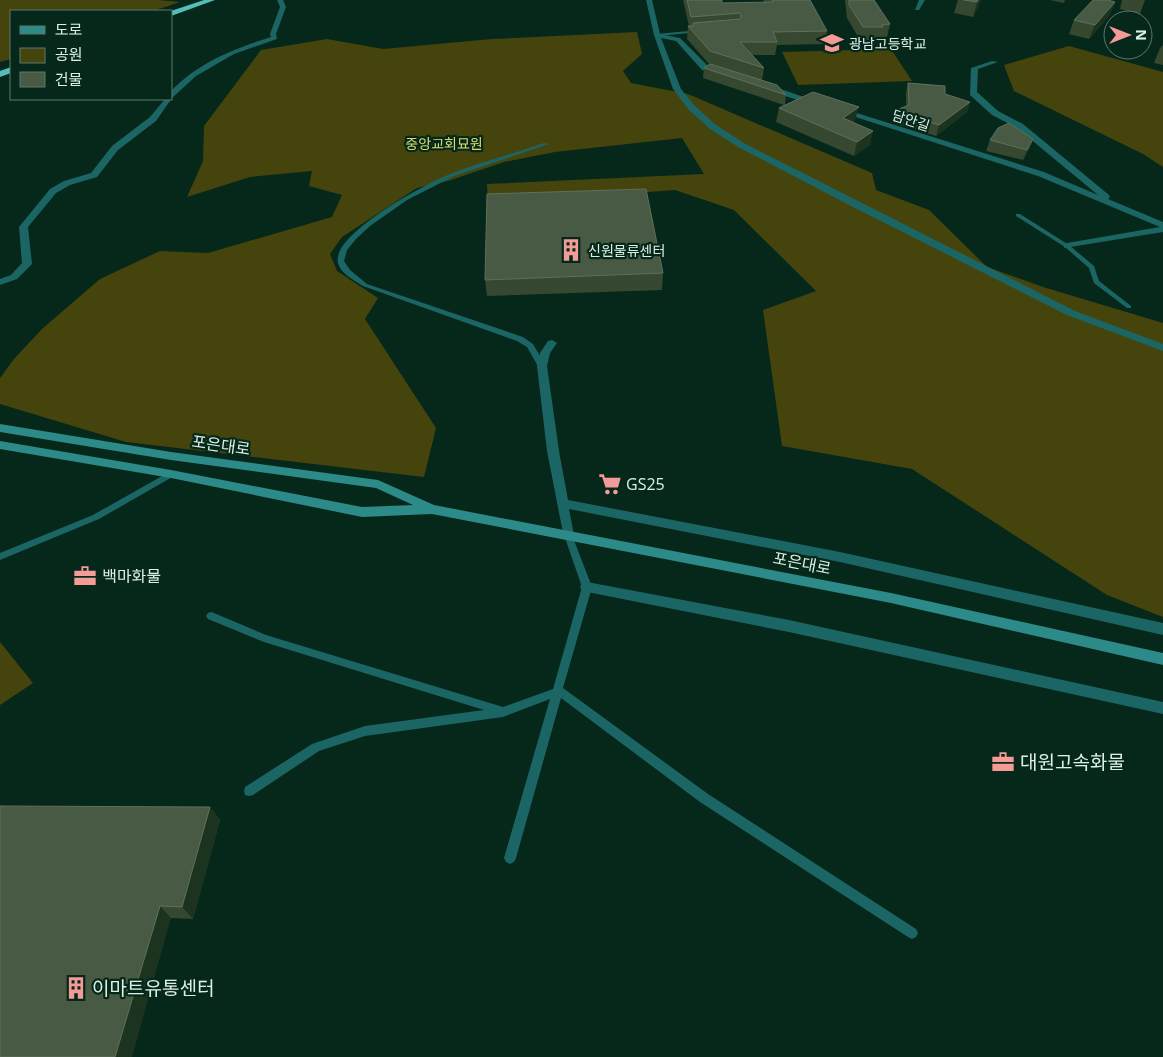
<svg xmlns="http://www.w3.org/2000/svg" width="1163" height="1057" font-family="'Open Sans','Noto Sans KR',sans-serif">
<rect width="100%" height="100%" fill="#05281b"/>
<!-- green -->
<g fill="#45440d">
<polygon points="0,0 158,0 180,2 153,11 11,11 11,59 0,62"/>
<polygon points="637,32 642,54 623,71 631,83 688,94 872,173 876,190 929,210 987,267 1043,287 1163,323 1163,617 1107,595 912,469 782,446 763,310 816,291 734,210 675,190 488,204 487,184 704,174 682,138 555,152 504,162 448,181 417,188 342,237 330,254 337,271 378,298 365,319 436,428 424,477 126,442 0,404 0,378 14,359 42,329 100,279 160,251 208,253 332,217 342,195 309,186 312,171 250,177 187,197 203,161 204,126 261,50 327,39 383,49 492,39"/>
<polygon points="1069,46 1163,72 1163,167 1143,154 1014,91 1004,65"/>
<polygon points="891,49 912,81 798,85 782,52"/>
<polygon points="0,642 33,683 0,705"/>
</g>
<g fill="none" stroke-linecap="round" stroke-linejoin="round">
<!-- lane -->
<g fill="#1b6665" fill-rule="evenodd">
<polygon points="699,30 701,30 701,32 657,36 655,35 657,34"/>
<path d="M 544,143 L 549,144 L 454,176 L 407,200 L 370,226 L 356,239 L 347,250 L 344,261 L 350,270 L 367,284 L 523,337 L 533,344 L 546,366 L 545,368 L 539,368 L 527,347 L 517,341 L 363,286 C 354,280 341,274 338,263 C 331,234 427,183 450,174 C 481,162 513,154 544,143 Z"/>
<polygon points="1016,214 1020,214 1069,245 1094,266 1099,281 1131,306 1131,308 1127,308 1094,283 1089,268 1065,247 1016,216"/>
<polygon points="171,471 174,472 175,474 174,476 99,519 0,560 0,553 93,515"/>
<polygon points="568,532 571,533 572,535 592,587 563,688 708,794 916,929 918,933 916,937 912,939 908,937 700,802 561,698 516,858 514,862 510,864 506,862 504,858 550,699 503,717 365,736 319,751 253,795 249,796 245,795 244,791 245,787 312,744 365,726 484,710 264,642 208,619 206,616 208,613 211,612 214,613 266,635 503,707 553,689 582,587 564,535 565,533"/>
</g>
<!-- street -->
<g fill="#1b6665" fill-rule="evenodd">
<path d="M 277,0 L 283,0 L 286,7 L 276,34 L 277,39 L 234,54 L 196,76 L 172,98 L 156,121 L 118,150 L 97,177 L 70,185 L 56,193 L 28,227 L 32,264 L 17,279 L 0,285 L 0,279 L 11,275 L 22,263 L 19,227 L 50,189 L 64,181 L 91,173 L 112,146 L 150,117 L 165,99 L 171,99 L 171,91 C 199,62 233,49 271,37 L 270,34 L 280,7 Z"/>
<polygon points="646,0 652,0 660,34 680,38 708,66 723,72 719,74 702,70 676,41 661,38 681,89 695,106 716,125 744,143 1075,311 1163,344 1163,351 1067,315 853,207 738,147 710,129 689,110 673,89 654,35"/>
<polygon points="919,0 925,0 919,10 915,10"/>
<polygon points="992,61 998,62 978,69 977,92 998,111 1023,124 1109,195 1110,197 1108,199 1163,222 1163,232 1064,248 1064,244 1067,243 1160,227 1038,176 837,111 844,109 1044,172 1098,195 1017,128 992,115 970,95 971,68"/>
<polygon points="766,86 772,86 821,103 814,105 766,90"/>
<polygon points="552,340 557,343 550,353 547,366 559,451 568,500 840,552 1163,623 1163,635 840,562 569,509 574,535 572,538 564,538 547,451 537,366 540,353 548,341"/>
<polygon points="587,582 789,620 1163,702 1163,714 789,632 587,592 582,591 580,587 582,583"/>
</g>
<!-- secondary -->
<polygon fill="#2c8a88" fill-rule="evenodd" points="0,424 171,452 378,480 434,505 891,593 1163,653 1163,665 891,603 432,514 362,517 171,478 0,449 0,441 171,470 362,507 413,505 376,488 171,460 0,432"/>
<!-- highway -->
<g fill="#56bcb9" fill-rule="evenodd">
<polygon points="204,0 215,0 171,16 171,11"/>
<polygon points="11,67 11,73 0,77 0,71"/>
</g>
</g>
<!-- wall -->
<g fill="#364830">
<polygon points="683,0 722,0 722,3 765,3 763,0 810,0 827,31 825,44 777,45 775,55 752,55 764,68 762,80 786,95 785,105 855,120 853,122 870,145 854,156 776,122 779,108 784,105 703,78 704,68 709,64 687,39 688,26 689,26"/>
<polygon points="845,0 874,0 890,24 887,37 881,37 880,40 860,40 847,18"/>
<polygon points="958,0 981,0 973,17 954,13"/>
<polygon points="1050,0 1065,0 1064,3"/>
<polygon points="1122,0 1145,0 1140,14 1120,9"/>
<polygon points="1115,2 1109,16 1089,39 1069,34 1074,20"/>
<polygon points="1163,45 1163,65 1154,63 1160,48"/>
<polygon points="908,83 945,94 970,102 967,112 936,136 892,122 894,111 906,106 906,93"/>
<polygon points="1033,139 1029,149 1023,160 986,151 990,140"/>
<polygon points="663,273 662,290 487,296 485,280"/>
<polygon points="210,807 220,820 193,919 171,918 0,1057"/>
</g>
<!-- shaded-wall -->
<g fill="#1b331f">
<polygon points="978,0 981,0 973,17 977,2"/>
<polygon points="1115,2 1109,16 1089,39 1095,25"/>
<polygon points="970,102 967,112 936,136 939,125"/>
<polygon points="859,107 855,120 840,132 843,118"/>
<polygon points="873,131 870,145 854,156 857,142"/>
<polygon points="1033,139 1029,149 1023,160 1027,150"/>
<polygon points="210,807 220,820 193,919 182,907"/>
<polygon points="160,906 171,918 132,1057 115,1057"/>
</g>
<!-- building -->
<g fill="#485a43" stroke="#5f715c">
<polygon points="687,0 722,0 722,3 773,2 772,0 810,0 827,31 773,32 777,42 740,42 764,68 710,51 688,26 693,26 693,23 740,19 741,17 740,13 691,17"/>
<polygon points="849,0 874,0 890,24 882,25 883,27 863,27 849,5"/>
<polygon points="964,0 978,0 977,2"/>
<polygon points="1093,0 1108,0 1115,2 1095,25 1074,20"/>
<polygon points="710,64 777,85 786,95 704,68"/>
<polygon points="908,83 945,86 945,94 970,102 939,125 894,111 909,105"/>
<polygon points="813,92 859,107 843,118 873,131 857,142 779,108"/>
<polygon points="1009,123 1033,139 1027,150 990,140 998,128"/>
<polygon points="646,189 663,273 485,280 487,194"/>
<polygon points="0,806 210,807 182,907 160,906 115,1057 0,1057"/>
</g>
<!-- icons -->
<defs>
<symbol id="school-bare" viewBox="-9 -9 18 18"><path d="M0-5L7-2L0 1L-7-2ZM-4 1L0 2.5L4 1V4Q0 6-4 4Z" fill="#f59b97" stroke="#05281b" stroke-width="2.5" paint-order="stroke"/></symbol>
<symbol id="building-bare" viewBox="-9 -9 18 18"><path d="M-4-6H4V6H1V3H-1V6H-4ZM-2.5-4.3h1.7v1.8h-1.7ZM.8-4.3h1.7v1.8H.8ZM-2.5-1h1.7V.8h-1.7ZM.8-1h1.7V.8H.8Z" fill="#f59b97" stroke="#05281b" stroke-width="2.5" paint-order="stroke"/></symbol>
<symbol id="supermarket-bare" viewBox="-9 -9 18 18"><path d="M-6-5.5h2.5l.6 2H6L4.5 2H-2.5L-4.4-4H-6ZM-1.5 3.2a1.3 1.3 0 1 0 .1 0ZM3 3.2a1.3 1.3 0 1 0 .1 0Z" fill="#f59b97" stroke="#05281b" stroke-width="2.5" paint-order="stroke"/></symbol>
<symbol id="office-bare" viewBox="-9 -9 18 18"><path d="M-6-3h4V-5.5h4V-3h4V5H-6ZM-1-4.5V-3h2v-1.5ZM-6 0V1H6V0Z" fill="#f59b97" stroke="#05281b" stroke-width="2.5" paint-order="stroke"/></symbol>
</defs>
<g fill-rule="evenodd">
<use href="#school-bare" x="816" y="27" width="32" height="32"/>
<use href="#building-bare" x="555" y="234" width="32" height="32"/>
<use href="#supermarket-bare" x="594" y="468" width="32" height="32"/>
<use href="#office-bare" x="69" y="560" width="32" height="32"/>
<use href="#office-bare" x="987" y="746" width="32" height="32"/>
<use href="#building-bare" x="60" y="972" width="32" height="32"/>
</g>
<g text-anchor="middle" dominant-baseline="central" stroke-width="4.5" stroke-linejoin="round" paint-order="stroke">
<!-- far-poi labels -->
<g font-size="14" fill="#dcefe5" stroke="#05281b" text-anchor="start">
<text x="849" y="43">광남고등학교</text>
<text x="588" y="250">신원물류센터</text>
</g>
<!-- far-street labels -->
<g font-size="14" fill="#dcefe5" stroke="#05281b">
<text transform="translate(911 120) rotate(18)">담안길</text>
</g>
<!-- far-park labels -->
<g font-size="14" fill="#dbda71" stroke="#05281b">
<text x="444" y="143">중앙교회묘원</text>
</g>
<!-- street labels -->
<g font-size="16" fill="#dcefe5" stroke="#05281b">
<text transform="translate(221 445) rotate(8)">포은대로</text>
<text transform="translate(802 563) rotate(11)">포은대로</text>
</g>
<!-- poi labels -->
<g font-size="16" fill="#dcefe5" stroke="#05281b" text-anchor="start">
<text x="626" y="484">GS25</text>
<text x="102" y="576">백마화물</text>
</g>
<!-- near-poi labels -->
<g font-size="19" fill="#dcefe5" stroke="#05281b" text-anchor="start">
<text x="1020" y="762">대원고속화물</text>
<text x="92" y="988">이마트유통센터</text>
</g>
</g>
<!-- legend -->
<rect x="10" y="10" width="162" height="90" fill="#05281b" stroke="#5b786c"/>
<rect x="20" y="26" width="25" height="8" fill="#2c8a88" stroke="#5b786c"/>
<text x="55" y="35" font-size="15" fill="#dcefe5">도로</text>
<rect x="20" y="48" width="25" height="15" fill="#45440d" stroke="#5b786c"/>
<text x="55" y="60" font-size="15" fill="#dcefe5">공원</text>
<rect x="20" y="72" width="25" height="15" fill="#485a43" stroke="#5b786c"/>
<text x="55" y="85" font-size="15" fill="#dcefe5">건물</text>
<!-- north arrow -->
<g transform="translate(1128 35) rotate(90)"><circle r="24" fill="#05281b" stroke="#5b786c"/>
<path d="M0-4L9 19L0 12L-9 19Z" fill="#f59b97"/>
<text y="-8" font-size="14" font-weight="bold" text-anchor="middle" fill="#dcefe5">N</text>
</g>
</svg>
